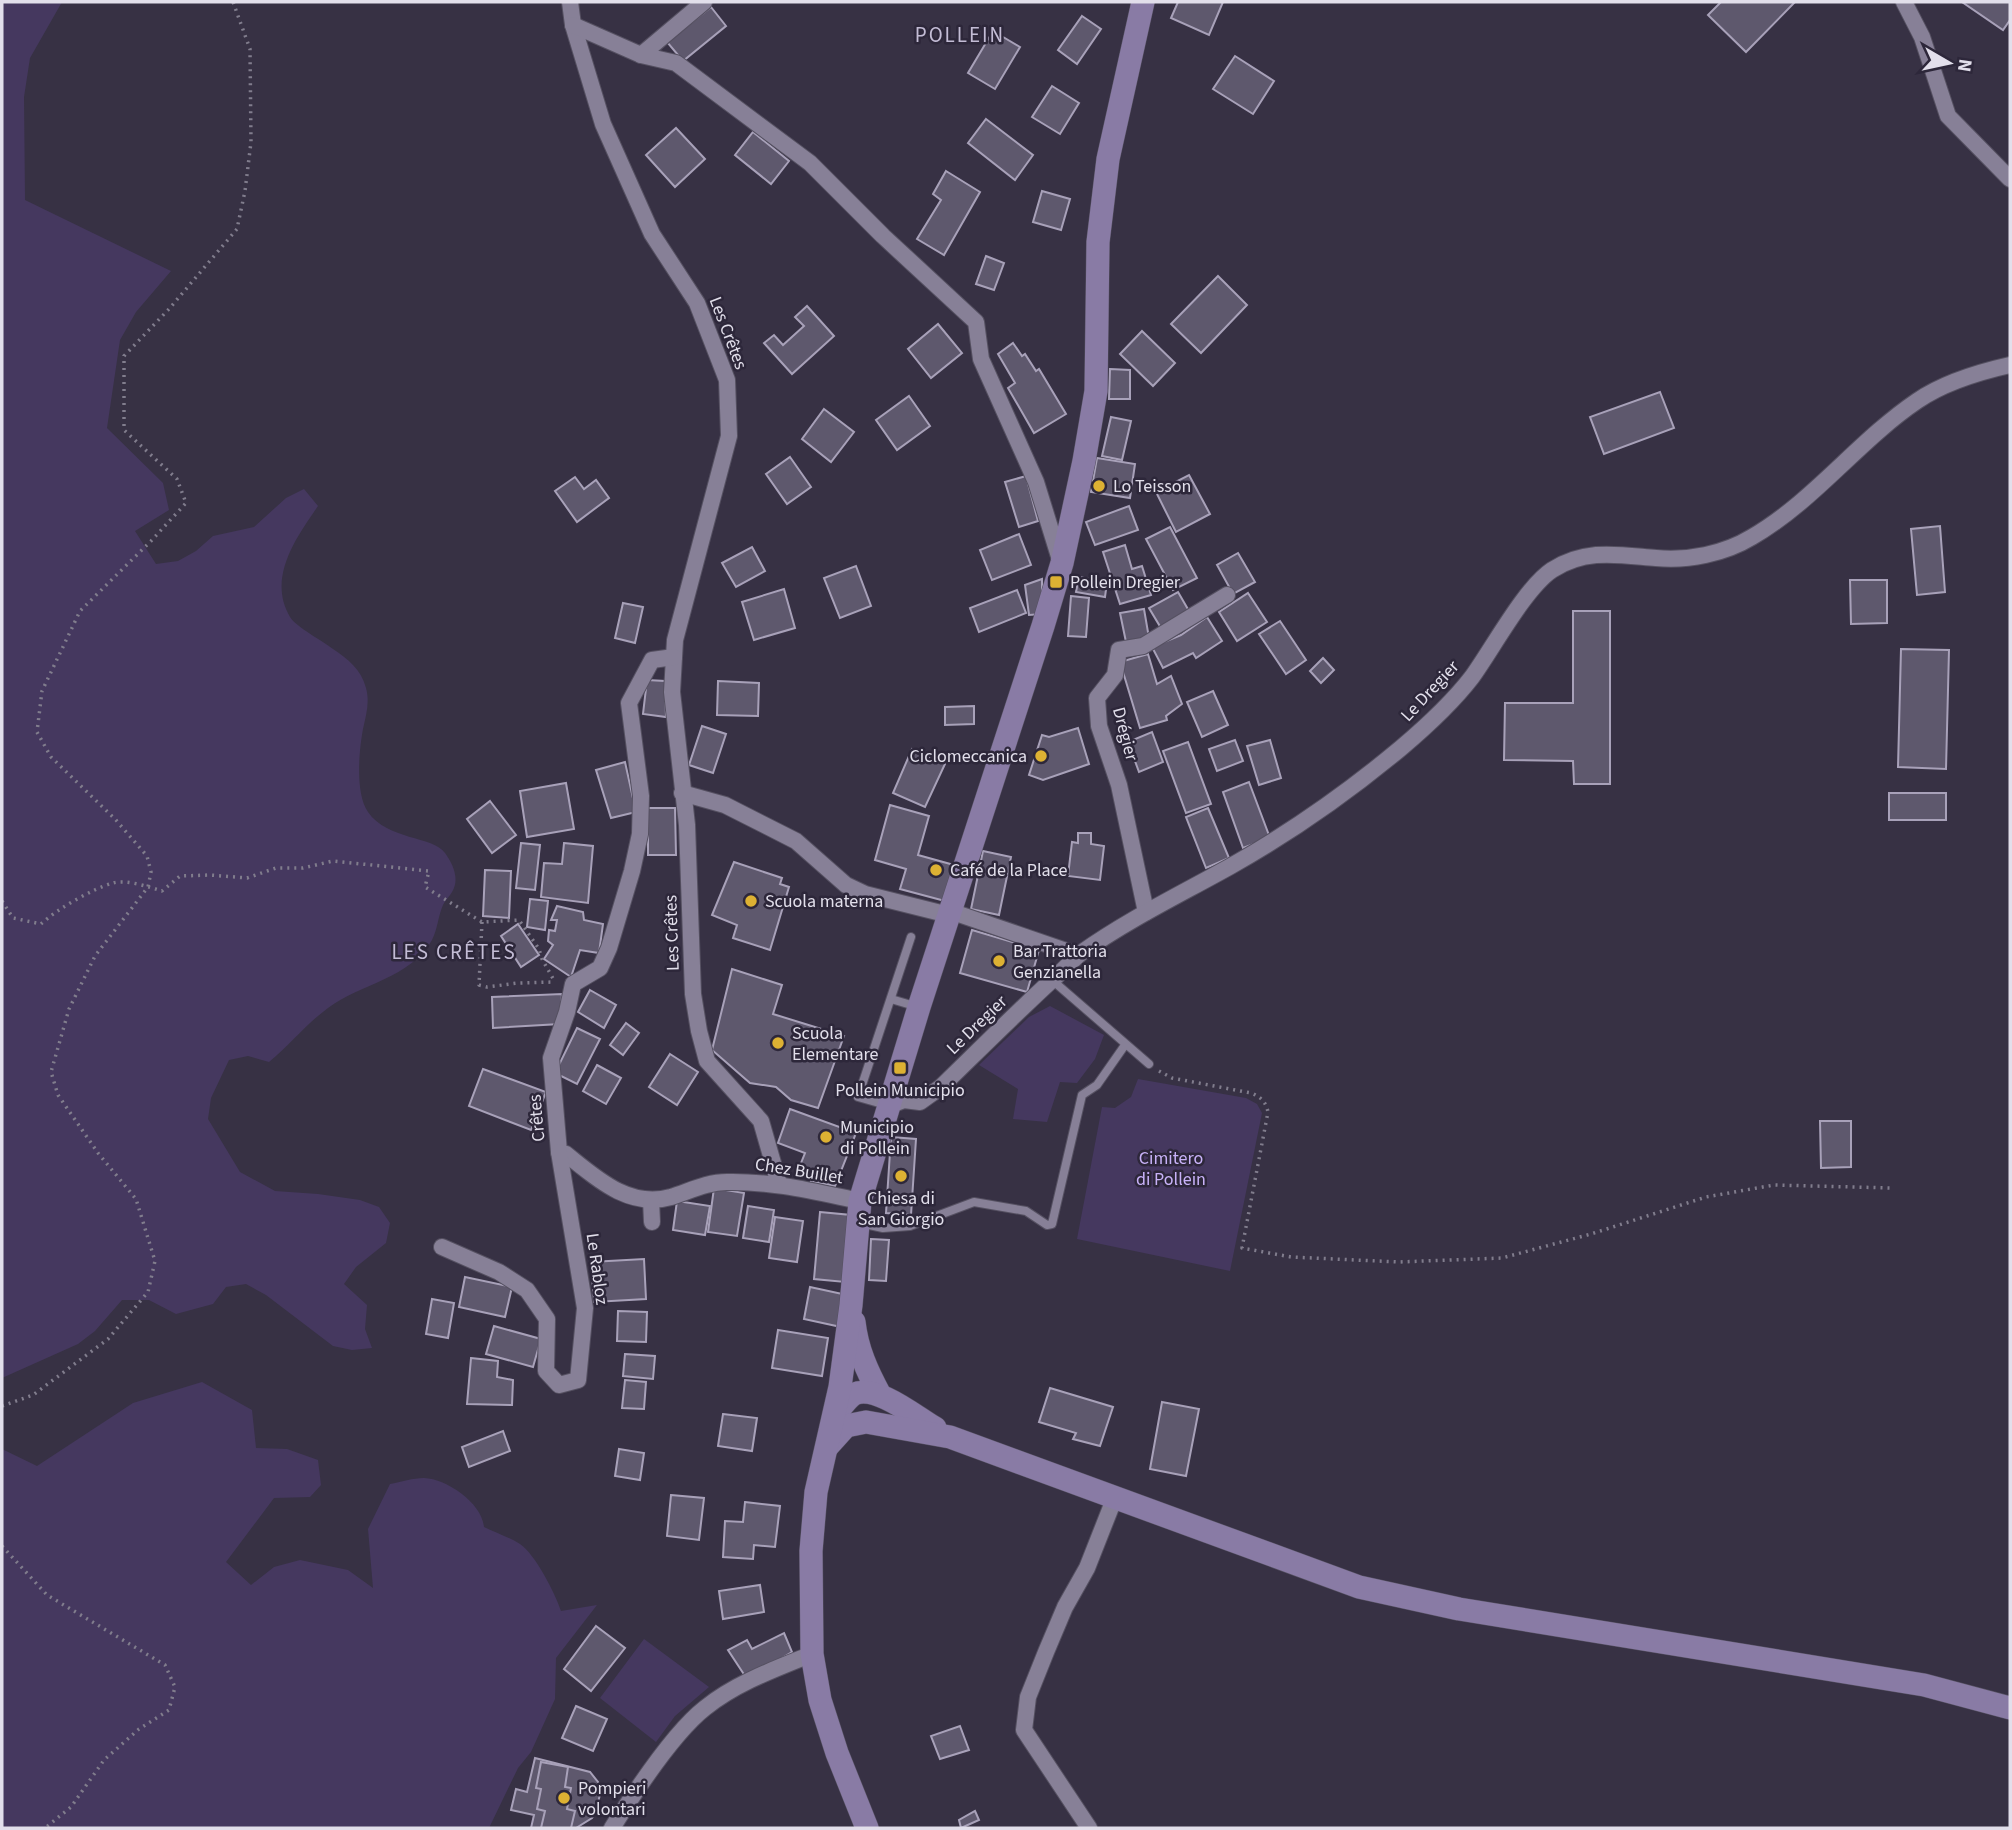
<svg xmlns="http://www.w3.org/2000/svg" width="2012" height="1830" font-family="'Source Sans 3',sans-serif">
<rect width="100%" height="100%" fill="#373144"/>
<!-- green -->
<g fill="#45385f">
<path d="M 2,2 L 62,2 L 30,58 L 24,97 L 25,200 L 171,271 L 136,312 L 120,340 L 107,428 L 163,483 L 169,510 L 135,531 L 156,564 L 178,561 L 196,551 L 213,536 L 254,527 L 286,498 L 304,489 L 318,506 C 296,538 267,578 290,617 C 296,627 323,641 333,649 C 348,659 361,669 366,688 C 370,703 366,715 363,729 C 359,751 355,793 368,812 C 387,840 433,836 445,853 C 453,864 460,879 452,892 C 450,896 445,900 443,905 C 438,916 438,928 432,940 C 411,978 360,984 328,1008 C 306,1024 290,1045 269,1062 L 248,1056 L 229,1060 L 211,1098 L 208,1119 L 240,1172 L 275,1191 L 318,1194 L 360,1200 L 379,1207 L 390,1223 L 386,1243 L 356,1267 L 344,1284 L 367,1305 L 365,1329 L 372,1348 L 352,1350 L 333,1346 L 266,1295 L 246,1284 L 226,1287 L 213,1304 L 176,1314 L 149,1300 L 122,1300 L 95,1331 L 78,1344 L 2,1378 Z"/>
<polygon points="1050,1006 1104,1035 1095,1059 1077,1083 1060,1082 1047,1122 1013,1119 1018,1089 979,1065 1029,1017"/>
<polygon points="1138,1079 1246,1098 1257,1104 1262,1113 1230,1271 1077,1239 1102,1107 1115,1108 1131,1097"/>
<path d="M 202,1382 L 252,1410 L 256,1448 L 287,1449 L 318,1460 L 321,1485 L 310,1497 L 274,1498 L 226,1562 L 251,1585 L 274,1567 L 300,1560 L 348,1570 L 373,1588 L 368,1529 L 390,1484 C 401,1482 413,1478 424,1478 C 447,1479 482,1503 484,1527 C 496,1533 509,1537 520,1544 C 535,1554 555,1593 561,1611 L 597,1605 L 556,1658 L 555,1699 L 531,1752 L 518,1768 L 489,1828 L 2,1828 L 2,1449 L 37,1466 L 133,1403 Z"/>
<polygon points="644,1639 709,1687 675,1716 656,1742 600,1698"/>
</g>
<!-- building -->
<g fill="#5e586d" stroke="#a8a1b9" stroke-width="2">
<polygon points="1178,2 1223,2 1209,35 1171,18"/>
<polygon points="1721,2 1795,2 1746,52 1708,15"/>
<polygon points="1962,2 2010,2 2010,20 2003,30"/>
<polygon points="711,7 726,26 683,61 667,42"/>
<polygon points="1082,16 1101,29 1077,64 1058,50"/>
<polygon points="993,31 1020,47 995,89 968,73"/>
<polygon points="1235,56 1274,81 1253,114 1213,89"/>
<polygon points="1052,86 1079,103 1060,134 1032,117"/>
<polygon points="986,119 1033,155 1015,180 968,143"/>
<polygon points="676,128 705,159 675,187 646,155"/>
<polygon points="753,132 789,161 771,184 735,155"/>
<polygon points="946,171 980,192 944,255 917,239 941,200 933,194"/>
<polygon points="1042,191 1070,199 1061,230 1033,222"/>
<polygon points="986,256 1004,263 994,290 976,284"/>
<polygon points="1218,276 1247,305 1201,353 1171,324"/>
<polygon points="807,306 834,336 792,374 764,343 774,335 783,345 804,326 795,317"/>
<polygon points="938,324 962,353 931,378 908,349"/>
<polygon points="1142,331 1175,363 1153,386 1120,354"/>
<polygon points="1013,343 1022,356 1025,354 1036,371 1039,369 1066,414 1034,433 1008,388 1015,383 998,354"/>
<polygon points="1110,369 1130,370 1130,399 1109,399"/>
<polygon points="1660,392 1674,428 1604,454 1590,417"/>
<polygon points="909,396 930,426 897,450 876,420"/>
<polygon points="824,409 854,432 831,462 802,439"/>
<polygon points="1111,417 1131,421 1122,460 1102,456"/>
<polygon points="790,457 811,487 787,504 766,474"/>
<polygon points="1097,458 1135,464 1130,498 1091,492"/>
<polygon points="1189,475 1210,514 1176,532 1156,492"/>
<polygon points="1026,476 1038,521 1019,527 1005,482"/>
<polygon points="575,477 584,489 596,480 609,498 577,522 555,491"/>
<polygon points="1129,506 1138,530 1095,545 1086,522"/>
<polygon points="1940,526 1945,592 1917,595 1911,529"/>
<polygon points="1170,527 1197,578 1173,590 1146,539"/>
<polygon points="1019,534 1031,565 992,580 980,550"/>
<polygon points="1125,545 1132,569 1142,566 1151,595 1120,604 1103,552"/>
<polygon points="752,547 765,571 736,587 722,563"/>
<polygon points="1238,553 1255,582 1233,594 1217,565"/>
<polygon points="856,566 871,606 840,618 824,578"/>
<polygon points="1079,577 1107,582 1105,597 1076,592"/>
<polygon points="1042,579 1042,614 1029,615 1025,585"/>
<polygon points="1850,580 1887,580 1887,623 1851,624"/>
<polygon points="784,589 795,628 754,640 742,602"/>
<polygon points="1017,590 1026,613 979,632 970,608"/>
<polygon points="1178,592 1189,611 1161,628 1149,608"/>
<polygon points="1248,593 1267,622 1237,641 1219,612"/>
<polygon points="1071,596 1089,598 1086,637 1068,636"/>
<polygon points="623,603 643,607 635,643 615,638"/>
<polygon points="1144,609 1149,638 1126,642 1120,613"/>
<polygon points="1573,611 1610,611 1610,784 1574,784 1573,761 1504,760 1505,703 1573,703"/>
<polygon points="1207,617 1222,641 1196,658 1193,653 1163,668 1152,647 1181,635"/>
<polygon points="1280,621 1306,660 1286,674 1259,634"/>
<polygon points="1901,649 1949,650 1946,769 1898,767"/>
<polygon points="1148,654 1157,684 1171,676 1182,704 1166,716 1167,720 1140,728 1120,662"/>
<polygon points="1323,658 1334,670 1321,683 1310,671"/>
<polygon points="647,680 665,681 666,717 643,714"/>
<polygon points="718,681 759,683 758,716 717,715"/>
<polygon points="1213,691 1228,725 1202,737 1187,702"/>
<polygon points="974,706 974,724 945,725 945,707"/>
<polygon points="702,726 726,734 713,773 689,765"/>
<polygon points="1078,728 1089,764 1043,780 1029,775 1042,735 1049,737"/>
<polygon points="1152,732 1163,762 1139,772 1128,742"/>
<polygon points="1235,740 1243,761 1217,771 1209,749"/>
<polygon points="1270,740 1281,778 1259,785 1247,746"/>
<polygon points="1188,742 1211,804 1186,813 1163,751"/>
<polygon points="912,749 945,764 925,807 893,793"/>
<polygon points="625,762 636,812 611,818 596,770"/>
<polygon points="1249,782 1270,838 1243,848 1223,792"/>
<polygon points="566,783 574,829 527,837 520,791"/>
<rect x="1889" y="793" width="57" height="27"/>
<polygon points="490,801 516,835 492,853 467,819"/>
<polygon points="890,805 929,816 918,855 954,865 945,901 900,889 906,869 875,860"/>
<polygon points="648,808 675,808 676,855 648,855"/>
<polygon points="1208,808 1229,858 1206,868 1186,817"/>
<polygon points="1078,833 1091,833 1091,844 1104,846 1100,880 1068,876 1072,842 1078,843"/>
<polygon points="521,843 540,845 535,890 516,888"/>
<polygon points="564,843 593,846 588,903 541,897 544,863 562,864"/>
<polygon points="983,851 1011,857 999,915 971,909"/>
<polygon points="734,862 782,878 780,884 789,887 770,950 733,938 737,925 712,915"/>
<polygon points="485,870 511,871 509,918 483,916"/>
<polygon points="530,899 548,901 545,930 527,927"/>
<polygon points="557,906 583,912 584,920 603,924 599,953 580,950 571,977 544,959 553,945 548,941 549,930 555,931 557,920 551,920"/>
<polygon points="518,924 539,955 521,967 501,936"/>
<polygon points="972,930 1039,950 1027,992 960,973"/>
<polygon points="732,969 782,985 773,1014 844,1036 818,1108 791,1100 776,1087 750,1083 712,1050"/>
<polygon points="590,990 616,1005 604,1028 578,1012"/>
<polygon points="562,994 560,1024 493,1028 492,997"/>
<polygon points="626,1023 639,1033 623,1055 610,1045"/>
<polygon points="577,1028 600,1039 577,1084 555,1073"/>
<polygon points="670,1054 698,1072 677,1105 649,1087"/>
<polygon points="597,1065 621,1078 606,1104 583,1091"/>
<polygon points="483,1069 546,1092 531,1130 469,1106"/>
<polygon points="790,1109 856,1133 835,1186 811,1181 814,1172 799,1168 805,1153 778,1143"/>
<polygon points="1820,1121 1851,1121 1851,1167 1821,1168"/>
<polygon points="891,1137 916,1139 911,1215 886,1213"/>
<polygon points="714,1188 744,1193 737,1236 708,1232"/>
<polygon points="677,1201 710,1206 705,1235 673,1230"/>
<polygon points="748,1206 774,1210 769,1242 743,1238"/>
<polygon points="820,1212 851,1215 845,1282 814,1279"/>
<polygon points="775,1217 803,1221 797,1262 769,1258"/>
<polygon points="871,1239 889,1240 886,1281 869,1280"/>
<polygon points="644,1259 646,1299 594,1302 591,1262"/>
<polygon points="465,1277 512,1287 505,1317 459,1307"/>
<polygon points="810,1287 847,1295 841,1327 804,1319"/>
<polygon points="432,1299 454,1303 448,1338 426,1334"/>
<polygon points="618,1311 647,1312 646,1342 617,1341"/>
<polygon points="494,1326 541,1339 533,1367 486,1354"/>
<polygon points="778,1330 828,1338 822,1376 772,1368"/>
<polygon points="625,1354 655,1356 653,1379 623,1376"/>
<polygon points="471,1358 498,1361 497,1377 513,1380 512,1405 467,1404"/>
<polygon points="625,1380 646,1382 644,1409 622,1408"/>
<polygon points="1050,1388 1113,1407 1100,1446 1073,1439 1076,1433 1039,1422"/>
<polygon points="1162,1402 1199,1409 1186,1476 1150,1469"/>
<polygon points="723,1414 757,1418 752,1451 718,1446"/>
<polygon points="503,1431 510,1451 469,1467 462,1447"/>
<polygon points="619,1449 644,1453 640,1480 615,1476"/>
<polygon points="671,1495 704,1498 699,1540 667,1536"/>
<polygon points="745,1502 780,1506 775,1547 754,1545 753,1559 723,1557 725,1521 743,1522"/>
<polygon points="760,1585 764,1612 723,1619 719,1591"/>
<polygon points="596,1626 625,1648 591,1691 564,1669"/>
<polygon points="784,1633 792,1652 747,1679 728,1650 747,1640 752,1649"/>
<polygon points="576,1706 607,1719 593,1751 562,1738"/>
<polygon points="960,1726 969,1750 940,1759 931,1736"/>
<polygon points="535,1758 590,1772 598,1782 600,1794 597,1808 592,1818 576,1828 531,1828 534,1815 511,1810 516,1789 527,1792"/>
<polygon points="541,1762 568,1767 565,1787 571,1788 567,1809 575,1811 571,1828 541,1828 545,1811 537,1809 541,1789 536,1788"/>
<polygon points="975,1811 979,1820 961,1828 959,1820"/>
</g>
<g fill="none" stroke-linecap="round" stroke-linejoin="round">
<defs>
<g id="lane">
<polyline points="1052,980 1149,1064"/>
<polyline points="891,999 918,1007"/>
<polyline points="886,1105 858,1097 911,937"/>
<polyline points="860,1223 883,1228 910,1226 974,1202 1026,1211 1047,1225 1052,1224 1082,1095 1097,1085 1125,1045"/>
</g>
<g id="street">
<polyline points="570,2 573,25 603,124 652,234 697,303 727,380 729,436 675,640 672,692 687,825 693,994 699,1031 707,1061 761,1121 779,1184"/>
<polyline points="1904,2 1922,37 1948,116 2010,179"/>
<polyline points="573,25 641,55 676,63 810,163 883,236 976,322 981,359 1036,482 1061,563"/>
<polyline points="641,55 704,2"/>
<path d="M 674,657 L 652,660 L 629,703 L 641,796 L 640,834 L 632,871 L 609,948 L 600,968 L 573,984 L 567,1012 L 551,1058 L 559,1152 L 566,1154 C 596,1178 629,1209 671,1197 C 690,1191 707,1182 727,1182 C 773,1181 816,1192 860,1201"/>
<polyline points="682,793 725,805 796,841 846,885 865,894 949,915"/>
<polyline points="950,911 1078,955"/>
<polyline points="1146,912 1119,785 1099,726 1097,698 1115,675 1119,650 1143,646 1227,595"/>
<path d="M 888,1106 L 904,1100 L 920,1102 L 941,1087 C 978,1051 1014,1015 1052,980 C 1062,972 1071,961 1081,953 C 1129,919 1181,894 1231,866 C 1293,831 1347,793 1401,748 C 1427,726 1452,703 1472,677 C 1493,648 1525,588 1552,570 C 1586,548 1619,555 1656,558 C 1688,561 1724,554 1752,537 C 1814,501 1858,441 1917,401 C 1943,383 1979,372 2010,365"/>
<polyline points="651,1200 652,1222"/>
<polyline points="442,1247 499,1272 527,1290 547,1319 546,1371 559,1385 578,1380 585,1308 559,1152"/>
<path d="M 612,1828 C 634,1793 673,1733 705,1708 C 736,1683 775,1669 812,1654"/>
<polyline points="1089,1828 1024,1730 1028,1697 1046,1652 1065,1607 1087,1568 1115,1497"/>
</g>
<g id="secondary">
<path d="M 854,1322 C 857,1349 867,1371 880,1395"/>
<path d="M 835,1415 C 840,1409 847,1398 854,1394 C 876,1384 916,1417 935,1428"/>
<polyline points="827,1447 846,1426 866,1422 950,1437 1359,1587 1459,1609 1924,1685 2010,1708"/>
<polyline points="867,1828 837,1753 820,1700 812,1654 811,1551 816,1492 840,1387 851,1305 860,1201 919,1007 1043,626 1062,563 1084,461 1096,391 1098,242 1108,159 1143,2"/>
</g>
</defs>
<!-- lane casing -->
<use href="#lane" stroke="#555061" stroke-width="10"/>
<!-- street casing -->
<use href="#street" stroke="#555061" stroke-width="18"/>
<!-- secondary casing -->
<use href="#secondary" stroke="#555061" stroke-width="24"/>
<!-- path -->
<g stroke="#817d8d" stroke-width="3.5" stroke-dasharray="2 5" stroke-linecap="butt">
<path d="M 2,901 L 13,918 L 41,924 C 57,909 92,889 113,883 C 126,879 149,887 162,891 L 180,876 L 210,875 L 247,878 L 276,868 L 303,868 L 333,861 L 429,871 L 425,887 L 482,922 L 519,920 L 539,949 L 542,959 L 555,982"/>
<polyline points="482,922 479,985 487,987 518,983 554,982"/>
<path d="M 1159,1071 L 1172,1078 L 1251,1093 C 1261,1097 1266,1102 1268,1112 L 1242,1248 L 1291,1257 L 1399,1262 L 1502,1258 L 1591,1234 L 1706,1197 L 1774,1185 L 1892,1188"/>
<polyline points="2,1406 33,1395 108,1339 148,1292 155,1261 136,1199 98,1153 58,1095 51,1072 69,1009 95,956 148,887 151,872 147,856 115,819 51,757 37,732 42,691 80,611 151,541 186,503 177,479 124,430 124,356 169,309 237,229 245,191 251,142 250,49 233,2"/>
<polyline points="2,1546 47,1595 165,1665 175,1687 169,1710 139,1729 104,1760 71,1807 45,1828"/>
</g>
<!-- lane -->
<use href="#lane" stroke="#878097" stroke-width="8"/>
<!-- street -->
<use href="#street" stroke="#878097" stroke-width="16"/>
<!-- secondary -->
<use href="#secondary" stroke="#897ba5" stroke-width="23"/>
</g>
<!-- markers -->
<g fill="#ddb133" stroke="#2d273a" stroke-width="2.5">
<circle cx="1099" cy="486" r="7"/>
<rect x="1049" y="575" width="14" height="14" rx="3.5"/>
<circle cx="1041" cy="756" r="7"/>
<circle cx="936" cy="870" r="7"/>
<circle cx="751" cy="901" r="7"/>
<circle cx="999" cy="961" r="7"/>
<circle cx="778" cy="1043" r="7"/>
<rect x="893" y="1061" width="14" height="14" rx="3.5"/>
<circle cx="826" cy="1137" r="7"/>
<circle cx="901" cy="1176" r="7"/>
<circle cx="564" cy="1798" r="7"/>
</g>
<g text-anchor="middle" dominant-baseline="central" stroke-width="5" stroke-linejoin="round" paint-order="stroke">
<!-- street labels -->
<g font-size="18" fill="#e2dfeb" stroke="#2d273a">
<text transform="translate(728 333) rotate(69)">Les Crêtes</text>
<text transform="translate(1430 691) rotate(-47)">Le Dregier</text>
<text transform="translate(1125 734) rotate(75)">Drégier</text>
<text transform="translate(672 933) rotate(-92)">Les Crêtes</text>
<text transform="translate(977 1025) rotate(-44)">Le Dregier</text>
<text transform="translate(537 1118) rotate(-95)">Crêtes</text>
<text transform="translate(799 1171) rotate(9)">Chez Buillet</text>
<text transform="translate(597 1269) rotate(82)">Le Rabloz</text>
</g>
<!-- poi labels -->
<g font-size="18" fill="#e2dfeb" stroke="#2d273a" text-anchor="start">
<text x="1113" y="486">Lo Teisson</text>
<text x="1070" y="582">Pollein Dregier</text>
<text x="1027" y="756" text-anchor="end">Ciclomeccanica</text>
<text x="950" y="870">Café de la Place</text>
<text x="765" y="901">Scuola materna</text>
<text x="1013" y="951">Bar Trattoria<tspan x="1013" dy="21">Genzianella</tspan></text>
<text x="792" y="1033">Scuola<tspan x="792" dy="21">Elementare</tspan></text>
<text x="900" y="1090" text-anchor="middle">Pollein Municipio</text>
<text x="840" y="1127">Municipio<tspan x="840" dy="21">di Pollein</tspan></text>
<text x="901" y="1198" text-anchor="middle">Chiesa di<tspan x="901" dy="21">San Giorgio</tspan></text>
<text x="578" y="1788">Pompieri<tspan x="578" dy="21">volontari</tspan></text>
</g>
<!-- park labels -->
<g font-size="18" fill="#c8b2f8" stroke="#2d273a">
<text x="1171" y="1158">Cimitero<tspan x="1171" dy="21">di Pollein</tspan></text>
</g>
<!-- quarter labels -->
<g font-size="21" letter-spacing="2" fill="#c3bcd5" stroke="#2d273a">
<text x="960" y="35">POLLEIN</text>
<text x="454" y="952">LES CRÊTES</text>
</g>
</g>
<!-- border -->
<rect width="2012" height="1830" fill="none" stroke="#e2dfeb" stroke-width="7"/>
<!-- north arrow -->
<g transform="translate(1949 63) rotate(99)" stroke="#2d273a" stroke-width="5" paint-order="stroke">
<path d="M0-5L12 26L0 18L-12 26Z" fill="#e2dfeb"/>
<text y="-10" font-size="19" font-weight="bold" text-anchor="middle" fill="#e2dfeb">N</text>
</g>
</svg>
